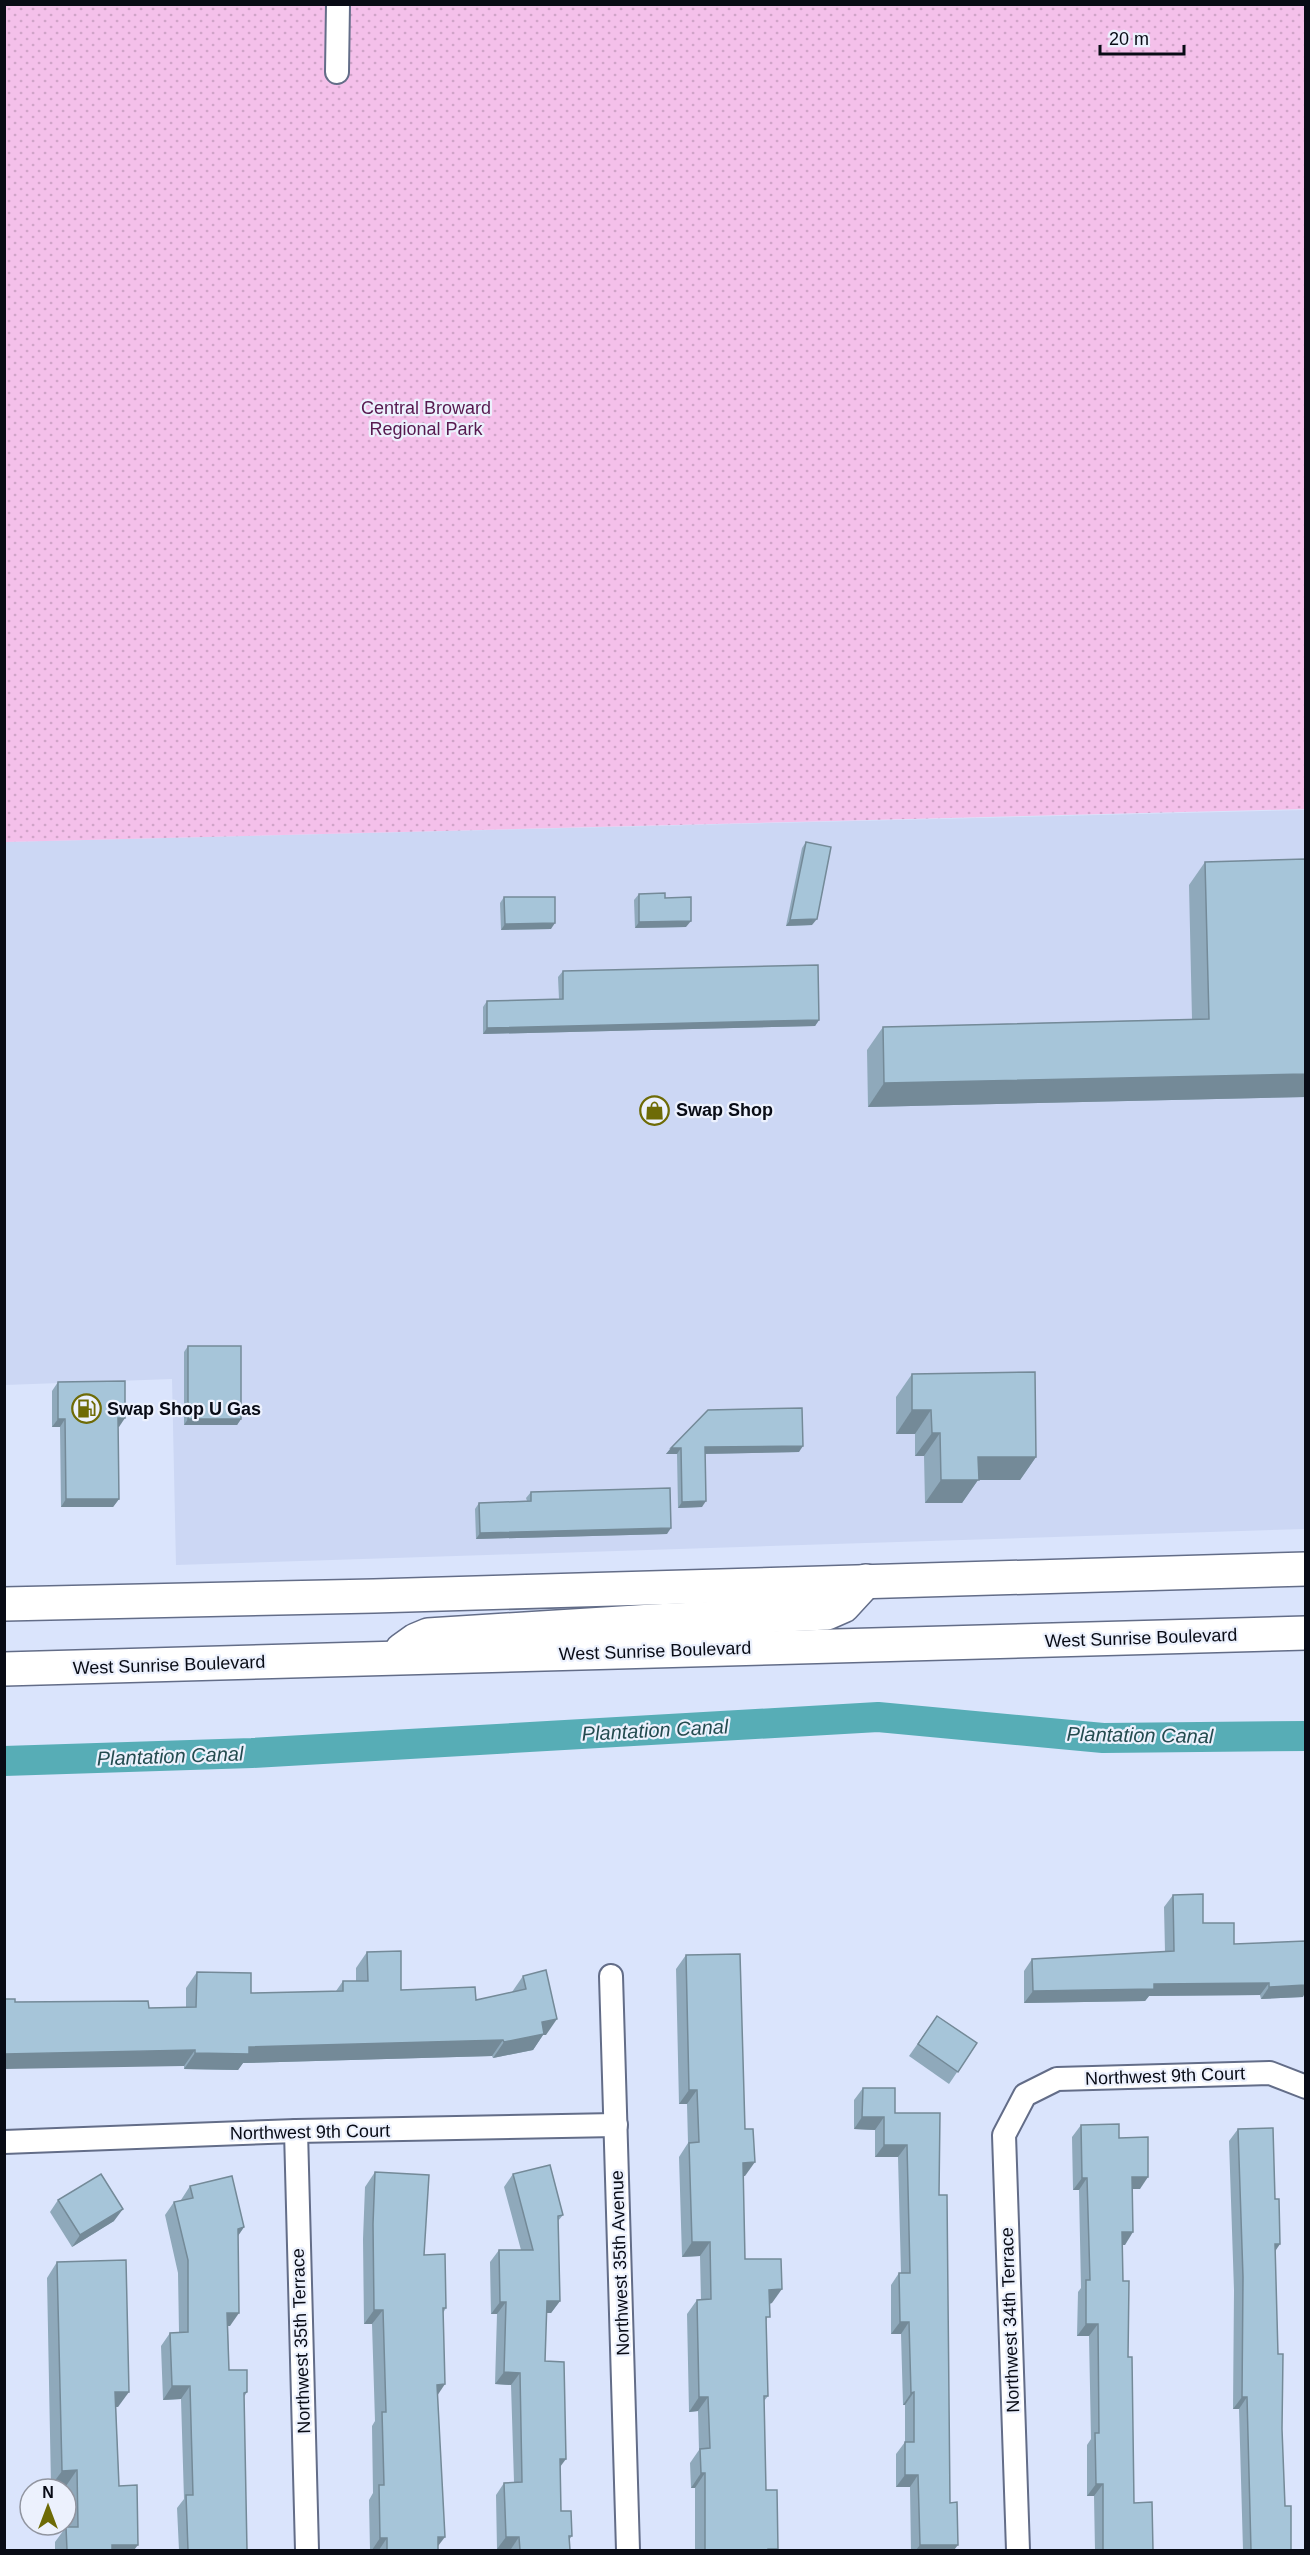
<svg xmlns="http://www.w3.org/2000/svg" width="1310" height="2555" font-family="Arial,sans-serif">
<defs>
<pattern id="park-dots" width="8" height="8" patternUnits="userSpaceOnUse" patternTransform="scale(1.5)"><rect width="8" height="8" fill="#f4c0ea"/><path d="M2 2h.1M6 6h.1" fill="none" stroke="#d0a4c8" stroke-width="1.8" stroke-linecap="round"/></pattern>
</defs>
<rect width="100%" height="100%" fill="#dae4fc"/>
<!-- built -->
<polygon fill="#ccd7f4" points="1305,810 1305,1529 176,1565 172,1379 5,1385 4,842"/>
<!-- park -->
<polygon fill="url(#park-dots)" points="4,5 1305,5 1305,809 5,842"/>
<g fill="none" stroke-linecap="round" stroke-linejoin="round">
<!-- canal -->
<polyline stroke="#57adb6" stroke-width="30" points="4,1761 252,1753 878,1717 1103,1738 1306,1736"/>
<defs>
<g id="street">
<polyline points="337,72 338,4"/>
<polyline points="611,1976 628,2550"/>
<polyline points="296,2131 307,2550"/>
<polyline points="4,2142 296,2131 616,2125"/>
<polyline points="1018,2550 1004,2135 1025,2095 1057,2079 1270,2073 1306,2087"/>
</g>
<g id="primary">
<polyline points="4,1604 374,1596 1306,1569"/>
<polyline points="402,1650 416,1640 428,1635 653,1621 827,1613 843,1606 866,1581"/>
<polyline points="4,1669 1306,1633"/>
</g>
</defs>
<!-- street casing -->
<use href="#street" stroke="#636d88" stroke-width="26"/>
<!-- primary casing -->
<use href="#primary" stroke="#636d88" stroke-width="36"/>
<!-- street -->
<use href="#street" stroke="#fff" stroke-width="22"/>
<!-- primary -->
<use href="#primary" stroke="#fff" stroke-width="33"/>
</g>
<!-- wall -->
<g fill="#8fa9bb">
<polygon points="806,842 812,925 786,926 802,848"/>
<polygon points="1305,859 1305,1097 868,1107 867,1050 883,1027 1192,1019 1189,885 1205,862"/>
<polygon points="639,894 665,898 686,927 635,928 634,900"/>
<polygon points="504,897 551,929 501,930 500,903"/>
<polygon points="563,971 819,1020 815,1026 483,1034 483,1007 487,1001 559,999 558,977"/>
<polygon points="188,1346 241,1419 237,1425 184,1425 184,1352"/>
<polygon points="912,1374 1036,1457 1020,1480 978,1480 962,1503 925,1503 924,1456 915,1456 915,1434 896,1434 896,1397"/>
<polygon points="58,1382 119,1427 118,1427 119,1499 113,1507 61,1507 60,1427 52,1427 52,1391"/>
<polygon points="671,1448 799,1452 705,1454 702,1507 678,1508 677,1454 666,1454"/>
<polygon points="531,1492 667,1534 476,1539 475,1509 479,1503 527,1501 526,1498"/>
<polygon points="1173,1895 1203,1923 1234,1944 1303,1997 1261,1999 1260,1995 1149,1996 1145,2001 1024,2003 1024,1971 1032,1959 1165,1952 1164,1907"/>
<polygon points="367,1952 401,1990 476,2000 512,1992 523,1976 546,2035 543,2035 533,2050 493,2058 492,2056 243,2063 238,2070 184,2069 184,2066 15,2002 149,2008 186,2007 186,1988 197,1972 251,1993 336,1991 343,1981 356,1981 356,1968"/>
<polygon points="686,1955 745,2176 743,2176 745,2259 772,2303 770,2304 766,2323 768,2396 764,2401 766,2490 777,2550 695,2550 695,2488 691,2488 690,2463 699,2450 698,2411 689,2412 687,2314 697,2300 701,2300 700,2256 682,2257 679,2157 688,2143 687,2104 679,2104 676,1969"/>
<polygon points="937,2016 977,2043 949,2084 909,2056"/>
<polygon points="863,2088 895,2113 939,2195 950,2503 954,2550 911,2550 910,2487 896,2487 896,2454 905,2442 905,2405 903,2405 901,2334 891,2334 891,2285 899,2273 901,2273 898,2157 875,2157 875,2130 854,2129 854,2100"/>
<polygon points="1081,2125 1119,2138 1140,2189 1132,2189 1125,2245 1122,2245 1123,2281 1128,2357 1134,2503 1153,2550 1095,2550 1094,2496 1087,2496 1087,2445 1091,2439 1089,2336 1077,2336 1078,2292 1081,2288 1079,2190 1073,2190 1072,2137"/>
<polygon points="1238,2129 1275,2251 1278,2354 1285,2506 1291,2550 1243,2550 1239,2409 1233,2409 1234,2290 1229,2141"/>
<polygon points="375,2172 424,2255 446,2308 443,2313 438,2395 438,2550 370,2550 369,2500 373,2493 372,2426 375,2421 372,2324 364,2324 363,2239 365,2187"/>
<polygon points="513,2174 563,2215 558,2221 560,2301 551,2313 546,2313 545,2361 560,2467 561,2511 572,2536 569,2540 570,2550 511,2550 511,2549 497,2549 496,2495 504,2483 514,2482 511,2385 495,2384 497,2314 491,2314 490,2262 499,2250 521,2250 504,2187"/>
<polygon points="190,2186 244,2227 238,2236 230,2326 228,2326 229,2370 247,2392 244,2397 247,2550 179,2550 177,2508 184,2499 181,2399 163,2400 161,2346 170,2333 179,2332 178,2273 165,2215 174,2202 181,2201 181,2200"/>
<polygon points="58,2200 114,2221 72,2247 50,2212"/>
<polygon points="57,2262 118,2407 116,2407 119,2486 134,2550 55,2550 55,2542 66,2527 67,2527 66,2486 51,2486 47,2278"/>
</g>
<!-- shaded-wall -->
<g fill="#748a98">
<polygon points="817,919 812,925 786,926 790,920"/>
<polygon points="691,921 686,927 635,928 639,922"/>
<polygon points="555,923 551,929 501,930 505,924"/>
<polygon points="819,1020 815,1026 483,1034 487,1028"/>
<polygon points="1305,1074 1305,1097 868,1107 884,1083"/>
<polygon points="912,1410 931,1410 915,1434 896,1434"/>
<polygon points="118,1418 125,1418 119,1427 112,1427"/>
<polygon points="58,1419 65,1419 60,1427 52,1427"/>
<polygon points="188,1419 241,1419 237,1425 184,1425"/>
<polygon points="932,1433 940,1433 924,1456 915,1456"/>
<polygon points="803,1446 799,1452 701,1454 705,1447"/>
<polygon points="671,1448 681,1448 677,1454 666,1454"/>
<polygon points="978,1457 1036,1457 1020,1480 978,1480 962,1503 925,1503 941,1480"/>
<polygon points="66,1499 119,1499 113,1507 61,1507"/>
<polygon points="706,1501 702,1507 678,1508 682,1502"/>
<polygon points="671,1528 667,1534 476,1539 480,1533"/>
<polygon points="1269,1983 1260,1995 1149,1996 1145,2001 1024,2003 1033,1991 1154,1984"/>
<polygon points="1305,1985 1305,1993 1303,1997 1261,1999 1269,1987"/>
<polygon points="557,2019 546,2035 543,2035 533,2050 493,2058 504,2042 542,2022"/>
<polygon points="503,2040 492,2056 243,2063 238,2070 184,2069 195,2053 249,2047"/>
<polygon points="195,2050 184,2066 4,2069 4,2054"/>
<polygon points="689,2090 697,2090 687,2104 679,2104"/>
<polygon points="862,2117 884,2117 875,2130 854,2129"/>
<polygon points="884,2145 907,2145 898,2157 875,2157"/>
<polygon points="755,2162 745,2176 733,2177 743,2163"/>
<polygon points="1132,2177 1148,2177 1140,2189 1123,2189"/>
<polygon points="1082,2178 1087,2178 1079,2190 1073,2190"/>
<polygon points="123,2209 114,2221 72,2247 80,2235"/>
<polygon points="244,2227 235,2240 238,2229"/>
<polygon points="1122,2232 1133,2232 1125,2245 1114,2245"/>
<polygon points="692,2242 710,2242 700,2256 682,2257"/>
<polygon points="1275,2244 1280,2244 1272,2256"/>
<polygon points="782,2289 772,2303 759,2304 769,2290"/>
<polygon points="547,2301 560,2301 551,2313 538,2313"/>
<polygon points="500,2302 506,2302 497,2314 491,2314"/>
<polygon points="374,2310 383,2310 372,2324 364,2324"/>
<polygon points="227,2313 239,2313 230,2326 218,2326"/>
<polygon points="900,2322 909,2322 901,2334 891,2334"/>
<polygon points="1086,2324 1098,2324 1089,2336 1077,2336"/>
<polygon points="504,2372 520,2373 511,2385 495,2384"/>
<polygon points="445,2384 435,2399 437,2385"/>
<polygon points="172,2386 190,2386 181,2399 163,2400"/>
<polygon points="115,2392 129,2392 118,2407 105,2407"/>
<polygon points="914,2392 905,2405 903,2405 911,2393"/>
<polygon points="699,2397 708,2397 698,2411 689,2412"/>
<polygon points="1242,2397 1247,2397 1239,2409 1233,2409"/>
<polygon points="560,2459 566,2459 557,2471"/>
<polygon points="77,2470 66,2486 51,2486 62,2471"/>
<polygon points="701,2473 705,2473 695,2488 691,2488"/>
<polygon points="905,2475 918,2475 910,2487 896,2487"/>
<polygon points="1096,2484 1103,2484 1094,2496 1087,2496"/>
<polygon points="438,2537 445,2537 435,2550"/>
<polygon points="506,2537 519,2537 511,2549 497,2549"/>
<polygon points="380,2538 387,2538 379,2550 372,2550"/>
<polygon points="112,2545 138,2545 134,2550 108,2550"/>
<polygon points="920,2545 958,2545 954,2550 916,2550"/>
</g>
<!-- building -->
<g fill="#a6c5d9" stroke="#748a98" stroke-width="1.5">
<polygon points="806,842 831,847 817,919 790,920"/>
<polygon points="1305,859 1305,1074 884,1083 883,1027 1209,1019 1205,862"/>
<polygon points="665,893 665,898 691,897 691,921 639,922 639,894"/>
<polygon points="504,897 555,897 555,923 505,924"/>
<polygon points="818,965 819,1020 487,1028 487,1001 563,999 563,971"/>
<rect x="188" y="1346" width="53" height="73"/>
<polygon points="1035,1372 1036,1457 978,1457 979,1480 941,1480 940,1433 932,1433 931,1410 912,1410 912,1374"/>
<polygon points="125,1381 125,1418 118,1418 119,1499 66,1499 65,1419 58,1419 58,1382"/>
<polygon points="802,1408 803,1446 705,1447 706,1501 682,1502 681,1448 671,1448 708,1410"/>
<polygon points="670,1488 671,1528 480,1533 479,1503 531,1501 531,1492"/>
<polygon points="1203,1894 1203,1923 1234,1923 1234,1944 1305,1941 1305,1985 1269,1987 1269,1983 1154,1984 1154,1989 1033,1991 1032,1959 1174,1951 1173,1895"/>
<polygon points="401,1951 401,1990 475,1987 476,2000 526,1989 523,1976 546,1970 557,2019 542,2022 544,2034 504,2042 503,2040 249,2047 249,2054 195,2053 195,2050 4,2054 4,1999 15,1999 15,2002 148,2001 149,2008 196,2007 197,1972 251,1973 251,1993 343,1991 343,1981 368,1981 367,1952"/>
<polygon points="740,1954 745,2129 753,2129 755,2162 743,2163 745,2259 781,2259 782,2289 769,2290 770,2317 766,2317 768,2396 764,2396 766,2490 777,2490 778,2549 768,2549 768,2550 705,2550 705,2473 701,2473 700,2449 710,2448 708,2397 699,2397 697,2300 711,2299 710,2242 692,2242 689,2143 699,2142 697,2090 689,2090 686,1955"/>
<polygon points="937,2016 977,2043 958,2072 918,2044"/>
<polygon points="863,2088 895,2088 895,2113 940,2113 939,2195 947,2195 950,2503 957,2502 958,2545 920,2545 918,2475 905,2475 905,2442 914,2442 914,2392 911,2393 909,2322 900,2322 899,2273 910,2273 907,2145 884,2145 884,2117 862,2117"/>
<polygon points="1119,2124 1119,2138 1148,2137 1148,2177 1132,2177 1133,2232 1122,2232 1123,2281 1129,2281 1128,2357 1132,2357 1134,2503 1152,2502 1153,2550 1103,2550 1103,2484 1096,2484 1095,2433 1099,2433 1098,2324 1086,2324 1086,2280 1090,2280 1087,2178 1082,2178 1081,2125"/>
<polygon points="1273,2128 1275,2199 1279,2199 1280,2244 1275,2244 1278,2354 1283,2354 1282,2429 1285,2506 1291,2506 1291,2550 1251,2550 1247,2397 1242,2397 1243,2277 1238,2129"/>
<polygon points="550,2165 563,2215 558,2216 560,2301 547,2301 545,2361 564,2362 566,2459 560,2459 561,2511 571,2511 572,2536 569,2536 570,2550 520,2550 519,2537 506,2537 504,2483 522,2482 520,2373 504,2372 506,2302 500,2302 499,2250 533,2250 513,2174"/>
<polygon points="375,2172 429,2175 424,2255 445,2254 446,2308 443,2308 445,2384 437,2385 445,2537 438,2537 438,2550 387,2550 387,2538 380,2538 379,2485 384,2485 382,2412 386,2412 383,2310 374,2310 373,2224"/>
<polygon points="101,2174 123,2209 80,2235 58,2200"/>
<polygon points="232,2176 244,2227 238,2229 239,2313 227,2313 229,2370 247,2370 247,2392 244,2393 247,2550 188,2550 186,2495 193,2495 190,2386 172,2386 170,2333 188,2332 188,2260 174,2202 193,2198 190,2186"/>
<polygon points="126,2260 129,2392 115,2392 119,2486 137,2485 138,2545 112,2545 112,2550 67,2550 66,2527 78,2527 77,2470 62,2471 57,2262"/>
</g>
<!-- icons -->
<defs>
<symbol id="shop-ring" viewBox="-11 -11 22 22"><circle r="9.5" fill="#ecf1fd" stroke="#6e6b06" stroke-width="1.5"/><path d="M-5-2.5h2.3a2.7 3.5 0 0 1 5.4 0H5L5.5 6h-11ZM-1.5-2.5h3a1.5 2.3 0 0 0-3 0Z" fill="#6e6b06"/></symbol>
<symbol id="fuel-ring" viewBox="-11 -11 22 22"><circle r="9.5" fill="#ecf1fd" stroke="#6e6b06" stroke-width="1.5"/><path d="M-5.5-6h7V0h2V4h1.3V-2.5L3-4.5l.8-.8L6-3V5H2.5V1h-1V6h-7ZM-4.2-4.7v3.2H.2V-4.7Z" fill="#6e6b06"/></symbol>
</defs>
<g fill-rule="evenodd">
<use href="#shop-ring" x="638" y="1094" width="33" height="33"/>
<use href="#fuel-ring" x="70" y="1392" width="33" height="33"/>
</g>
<g text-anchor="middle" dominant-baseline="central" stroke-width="4.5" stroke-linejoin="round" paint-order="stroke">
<!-- park labels -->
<g font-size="18" fill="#57194f" stroke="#ecf1fd">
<text x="426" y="408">Central Broward<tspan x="426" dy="21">Regional Park</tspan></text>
</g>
<!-- poi labels -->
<g font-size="18" font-weight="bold" fill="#080b15" stroke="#ecf1fd" text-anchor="start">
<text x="676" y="1110">Swap Shop</text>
<text x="107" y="1409">Swap Shop U Gas</text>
</g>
<!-- street labels -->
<g font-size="18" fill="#080b15" stroke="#ecf1fd">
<text transform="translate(1141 1638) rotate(-2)">West Sunrise Boulevard</text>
<text transform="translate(655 1651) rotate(-2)">West Sunrise Boulevard</text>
<text transform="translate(169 1665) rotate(-2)">West Sunrise Boulevard</text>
<text transform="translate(1165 2076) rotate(-2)">Northwest 9th Court</text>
<text transform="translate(310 2132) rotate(-1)">Northwest 9th Court</text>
<text transform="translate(620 2263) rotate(-92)">Northwest 35th Avenue</text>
<text transform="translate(1010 2320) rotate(-92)">Northwest 34th Terrace</text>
<text transform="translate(301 2341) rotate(-92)">Northwest 35th Terrace</text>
</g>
<!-- water labels -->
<g font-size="20" font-style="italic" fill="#234b4f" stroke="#ecf1fd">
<text transform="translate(655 1730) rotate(-3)">Plantation Canal</text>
<text transform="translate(1140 1735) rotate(1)">Plantation Canal</text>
<text transform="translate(170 1756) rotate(-2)">Plantation Canal</text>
</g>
</g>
<!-- border -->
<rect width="1310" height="2555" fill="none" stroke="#080b15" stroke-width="12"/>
<!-- north arrow -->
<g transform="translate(48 2507)"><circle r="28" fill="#ecf1fd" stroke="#9195a0" stroke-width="1.5"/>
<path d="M0-4.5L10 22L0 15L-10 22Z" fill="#6e6b06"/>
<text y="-9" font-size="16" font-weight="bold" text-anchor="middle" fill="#080b15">N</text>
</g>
<!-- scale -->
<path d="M1100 45v9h84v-9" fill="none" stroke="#080b15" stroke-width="3"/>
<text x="1109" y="45" font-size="18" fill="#080b15" stroke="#ecf1fd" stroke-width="4.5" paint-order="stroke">20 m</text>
</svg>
